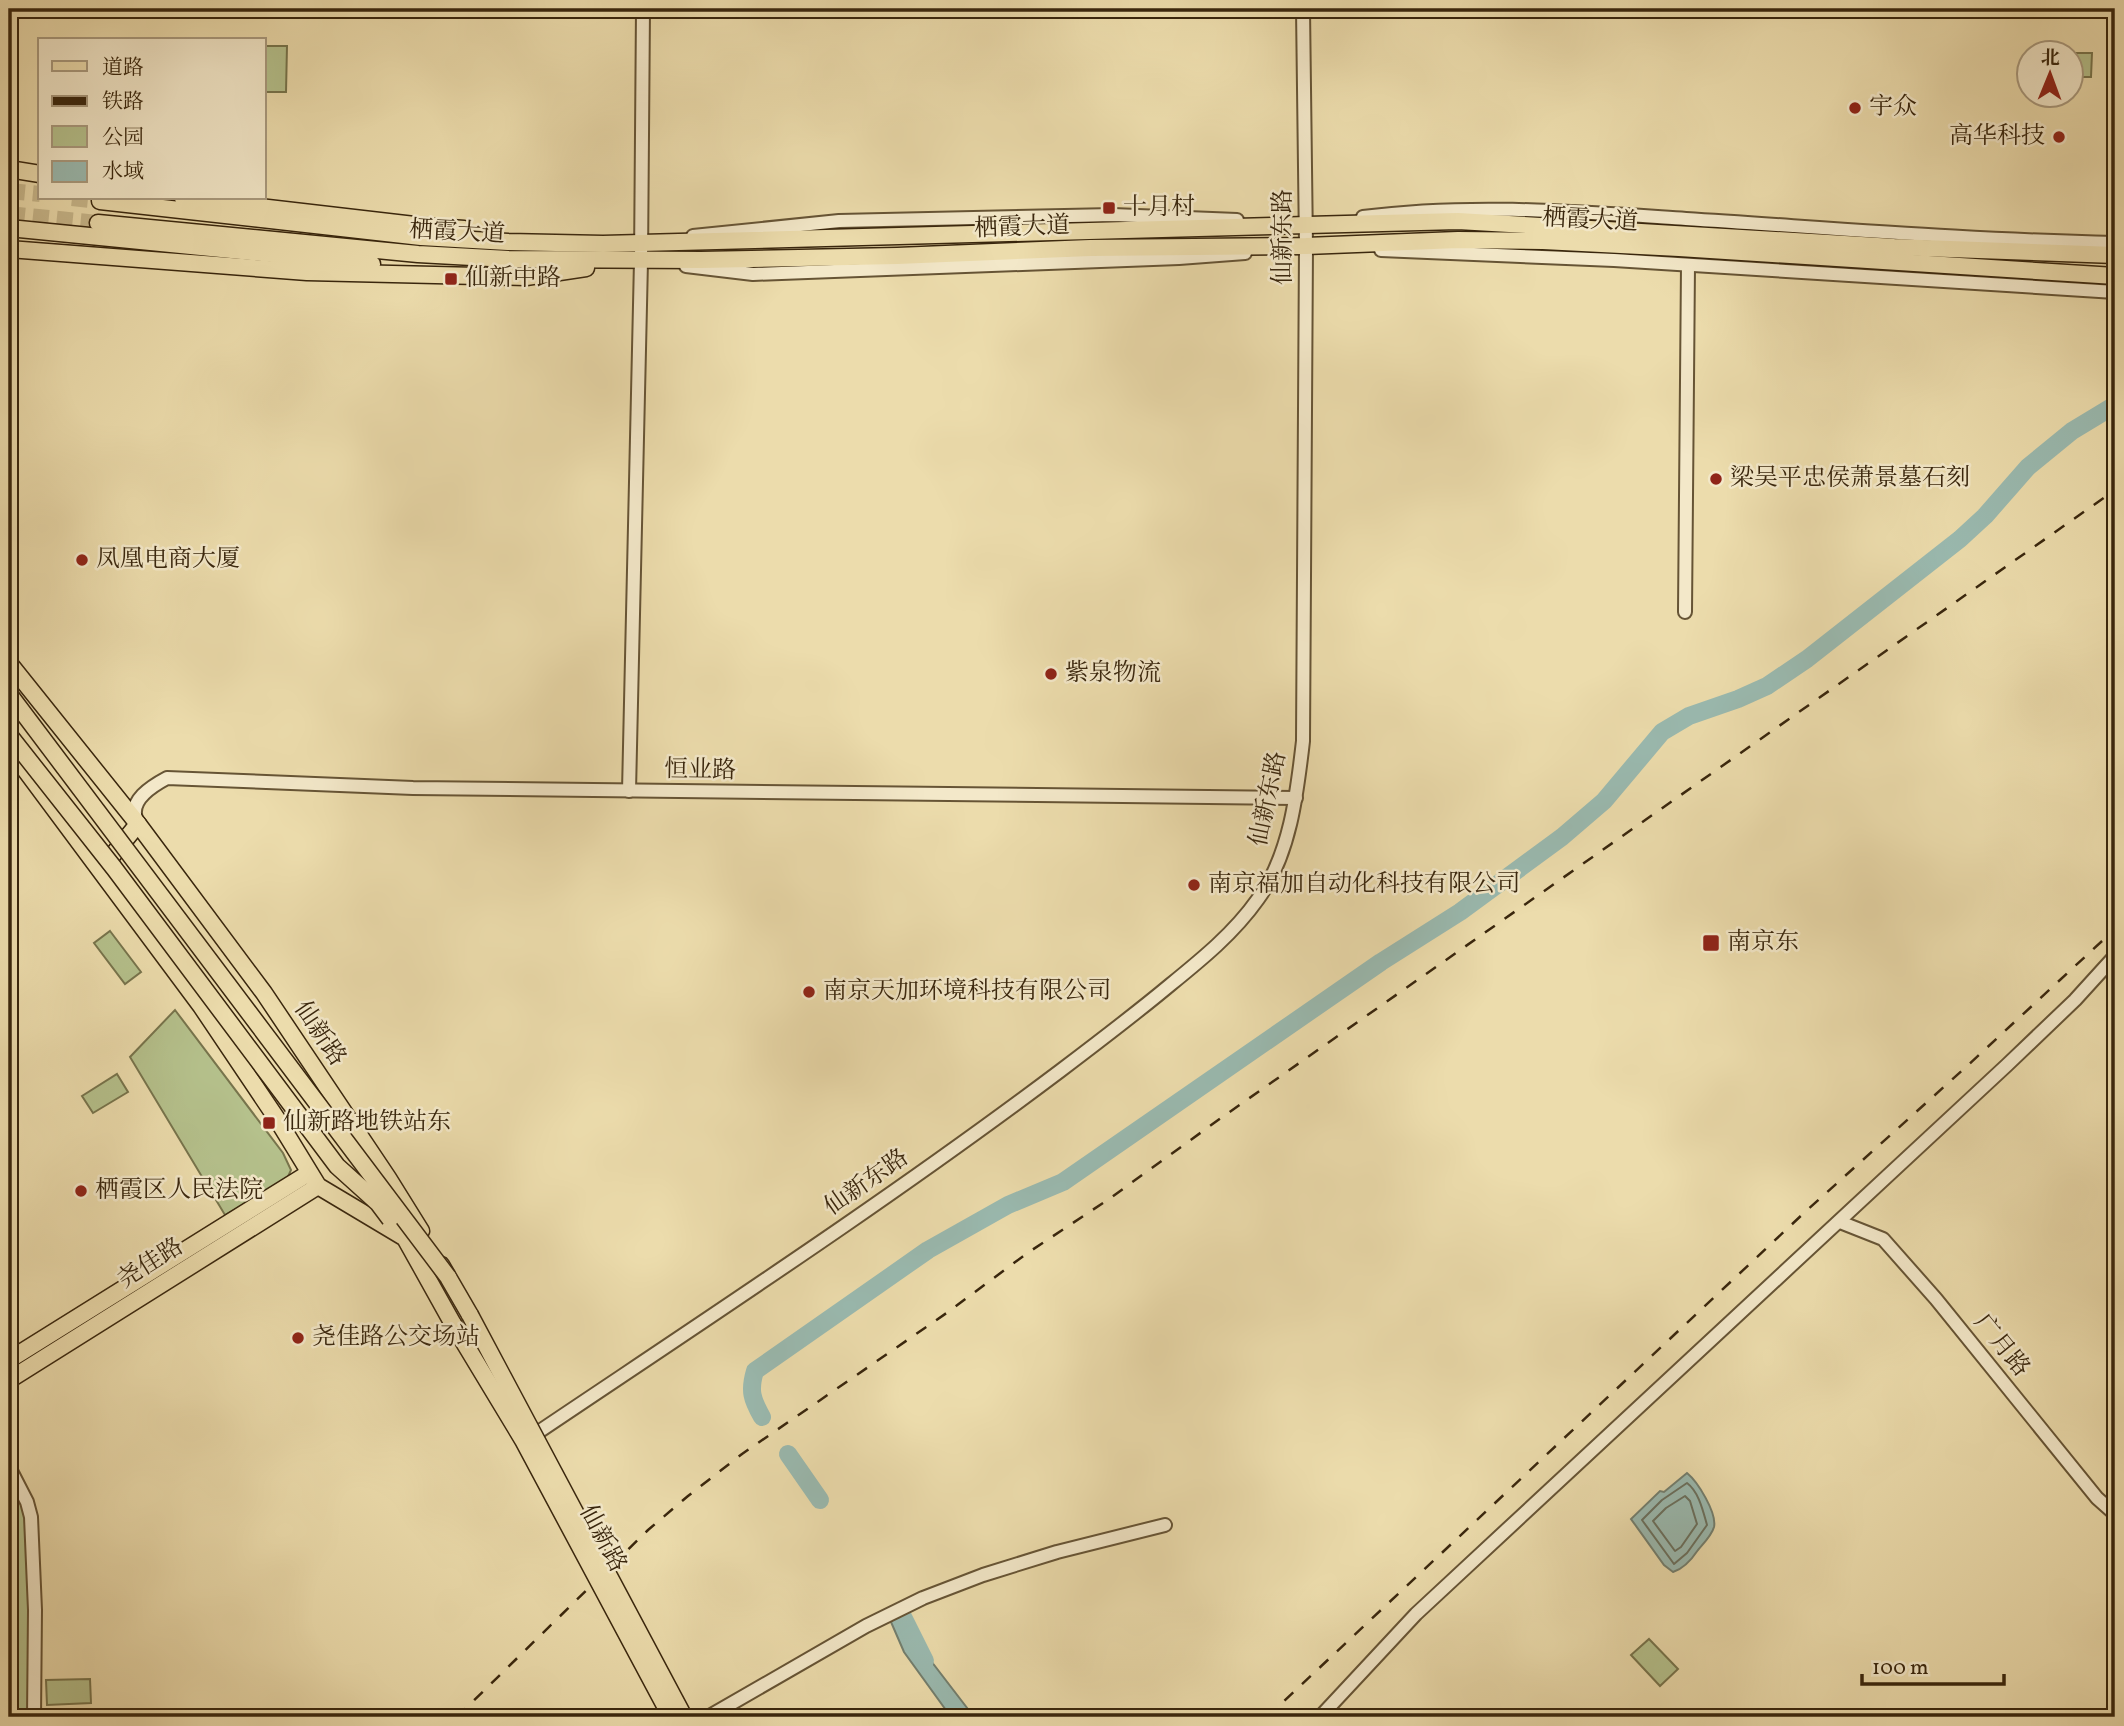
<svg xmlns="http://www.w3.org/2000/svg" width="2124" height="1726" font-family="Vollkorn,'Noto Serif SC',serif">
<rect width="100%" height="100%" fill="#ecdcac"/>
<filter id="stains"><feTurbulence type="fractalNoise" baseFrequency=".00286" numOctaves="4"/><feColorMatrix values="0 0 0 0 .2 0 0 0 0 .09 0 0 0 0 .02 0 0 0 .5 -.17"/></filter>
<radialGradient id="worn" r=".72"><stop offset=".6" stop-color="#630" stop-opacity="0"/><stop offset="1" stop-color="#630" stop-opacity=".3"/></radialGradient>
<!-- green -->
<g fill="#b5c18c" stroke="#77744c" stroke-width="2">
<polygon points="264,46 287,46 286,92 264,92"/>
<polygon points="2072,53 2092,53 2091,77 2072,77"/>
<polygon points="110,931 141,972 125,984 94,943"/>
<polygon points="175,1010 283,1153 291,1170 286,1181 225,1215 130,1057"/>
<polygon points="117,1074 128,1092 93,1113 82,1096"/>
<polygon points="9,1480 26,1509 30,1547 30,1717 9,1717"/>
<polygon points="1649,1639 1678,1669 1660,1686 1631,1655"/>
<polygon points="90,1679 91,1703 47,1705 46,1680"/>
</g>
<!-- water -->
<g fill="#9abab0" stroke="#737f6f" stroke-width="2">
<path d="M 1687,1473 C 1698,1482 1717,1513 1714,1527 C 1712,1535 1703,1544 1698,1550 C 1692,1559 1683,1569 1673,1572 L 1664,1565 L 1631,1519 L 1660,1491 L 1664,1492 Z"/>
<polygon points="895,1614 974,1717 951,1717 904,1652 891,1622"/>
</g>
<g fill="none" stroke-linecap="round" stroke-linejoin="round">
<!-- shore -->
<g stroke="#6a705e" stroke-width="2">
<path d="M 1687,1483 C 1699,1492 1703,1511 1707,1525 L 1687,1553 L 1674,1564 L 1642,1520 L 1662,1500 Z"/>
<polygon points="1685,1496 1690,1501 1697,1524 1681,1547 1675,1551 1653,1521 1666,1508"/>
</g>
<!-- river -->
<g stroke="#9abab0" stroke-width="18">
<path d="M 762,1417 C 752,1399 749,1391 755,1371 L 928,1250 L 1008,1205 L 1063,1182 L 1381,962 L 1460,912 L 1562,837 L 1604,801 L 1662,732 L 1689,716 L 1738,699 L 1767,686 L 1807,659 L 1960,539 L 1985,516 L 2028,467 L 2072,431 L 2115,405"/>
<polyline points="788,1454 820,1500"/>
<polyline points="902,1615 925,1661"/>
</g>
<!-- major-tunnel -->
<g stroke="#c8b88c" stroke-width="16" stroke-dasharray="16 8" stroke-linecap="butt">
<polyline points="9,191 40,194"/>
<polyline points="72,198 100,201"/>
<polyline points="9,214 98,223"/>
</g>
<defs>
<g id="minor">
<path d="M 1363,217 C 1471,203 1579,212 1686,219 C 1829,228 1972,240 2115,243"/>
<polyline points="693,236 839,221 1113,215 1237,220"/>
<polyline points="1381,250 1614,260 2115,292"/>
<polyline points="686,266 753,274 1179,258 1245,253"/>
<polyline points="1685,612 1688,265"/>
<polyline points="629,791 641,261 643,9"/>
<path d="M 137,821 C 127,801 152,786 167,778 L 413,788 L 1296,798"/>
<polyline points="1840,1222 1883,1239 1936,1299 2097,1498 2115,1514"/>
<path d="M 534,1435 C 711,1316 890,1199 1060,1071 C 1097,1043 1134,1015 1170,985 C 1202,959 1234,933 1258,899 C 1290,855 1297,794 1303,741 L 1306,246 L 1303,9"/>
<polyline points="9,1467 27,1502 31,1517 35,1610 34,1717"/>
<polyline points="708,1717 866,1626 923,1598 983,1575 1057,1552 1165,1525"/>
<polyline points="1320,1717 1416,1614 2007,1065 2075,1000 2115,956"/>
</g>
<g id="major">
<polyline points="9,169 40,174"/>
<polyline points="183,198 423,226 464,229"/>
<polyline points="100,201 421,237 508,242 603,244 1458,221 1894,247 2115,255"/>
<polyline points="98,223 418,254 508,259 701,260 897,256 1090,248 1306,246 1458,240 1543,241 1679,248 2115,276"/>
<polyline points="9,228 372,264"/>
<polyline points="9,249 307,272 526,277 586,268"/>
<polyline points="9,663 138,824 264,993 388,1178 421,1231"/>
<polyline points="9,748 201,1006 277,1119 318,1186 405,1238 453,1324"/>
<polyline points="103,871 103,867 138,824"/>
<polyline points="441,1265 470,1315"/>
<polyline points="9,1360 309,1173"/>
<polyline points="9,1380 318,1186"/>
</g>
</defs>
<!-- minor casing -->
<use href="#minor" stroke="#665435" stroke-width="16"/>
<!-- major casing -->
<use href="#major" stroke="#39260d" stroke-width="19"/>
<!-- minor -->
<use href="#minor" stroke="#f3e8c9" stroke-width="12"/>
<!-- major -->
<use href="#major" stroke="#ecdcac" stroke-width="16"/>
<!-- rail -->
<g stroke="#39260d" stroke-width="2.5" stroke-dasharray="12 12" stroke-linecap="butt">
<polyline points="457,1717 648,1530 688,1496 742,1454 948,1312 1026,1254 1109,1199 1221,1118 2115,490"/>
<polyline points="1267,1717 1805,1212 1966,1067 2115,929"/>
</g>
<defs>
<g id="major-bridge">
<polyline points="9,694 448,1277"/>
<polyline points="9,735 114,868 337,1166 378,1203 390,1219"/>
<polyline points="470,1315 684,1717"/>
<polyline points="453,1324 523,1440 671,1717"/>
</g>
</defs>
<!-- major-bridge casing -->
<use href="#major-bridge" stroke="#39260d" stroke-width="19" stroke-linecap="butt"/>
<!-- major-bridge -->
<use href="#major-bridge" stroke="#ecdcac" stroke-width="16"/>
</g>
<!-- markers -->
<g fill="#8f2418" stroke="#f3e8c9" stroke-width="2.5">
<circle cx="1855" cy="108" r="7"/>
<circle cx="2059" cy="137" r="7"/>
<rect x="1102" y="201" width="14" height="14" rx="3.5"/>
<rect x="444" y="272" width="14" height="14" rx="3.5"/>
<circle cx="1716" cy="479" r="7"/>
<circle cx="82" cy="560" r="7"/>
<circle cx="1051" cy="674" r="7"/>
<circle cx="1194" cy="885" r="7"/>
<rect x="1702" y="934" width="18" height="18" rx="3.5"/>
<circle cx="809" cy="992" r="7"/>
<rect x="262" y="1116" width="14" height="14" rx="3.5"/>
<circle cx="81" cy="1191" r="7"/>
<circle cx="298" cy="1338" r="7"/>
</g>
<g text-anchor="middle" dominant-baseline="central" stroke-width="5" stroke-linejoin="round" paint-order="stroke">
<!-- poi labels -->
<g font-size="24" fill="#39260d" stroke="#f3e8c9" text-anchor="start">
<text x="1869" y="108">宇众</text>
<text x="2045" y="137" text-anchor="end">高华科技</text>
<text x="1123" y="208">十月村</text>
<text x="465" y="279">仙新中路</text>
<text x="1730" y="479">梁吴平忠侯萧景墓石刻</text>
<text x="96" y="560">凤凰电商大厦</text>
<text x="1065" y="674">紫泉物流</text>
<text x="1208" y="885">南京福加自动化科技有限公司</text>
<text x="1727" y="943">南京东</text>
<text x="823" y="992">南京天加环境科技有限公司</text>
<text x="283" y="1123">仙新路地铁站东</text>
<text x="95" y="1191">栖霞区人民法院</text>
<text x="312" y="1338">尧佳路公交场站</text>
</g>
<!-- street labels -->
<g font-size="24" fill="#39260d" stroke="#f3e8c9">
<text transform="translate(1590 221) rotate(3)">栖霞大道</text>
<text transform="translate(1022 228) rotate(-2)">栖霞大道</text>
<text transform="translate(457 233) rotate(3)">栖霞大道</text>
<text transform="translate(1284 237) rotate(-90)">仙新东路</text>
<text transform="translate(700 771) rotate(1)">恒业路</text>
<text transform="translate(1269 799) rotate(-78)">仙新东路</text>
<text transform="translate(319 1034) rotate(56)">仙新路</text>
<text transform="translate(867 1183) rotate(-35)">仙新东路</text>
<text transform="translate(151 1264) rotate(-32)">尧佳路</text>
<text transform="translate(2001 1346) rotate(51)">广月路</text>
<text transform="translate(602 1539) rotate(62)">仙新路</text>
</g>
</g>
<!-- margin -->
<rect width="2124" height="1726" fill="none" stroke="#ecdcac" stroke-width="35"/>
<rect x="10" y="10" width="2103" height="1705" fill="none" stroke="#39260d" stroke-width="3.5"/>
<rect x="18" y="18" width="2089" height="1691" fill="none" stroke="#39260d" stroke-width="2"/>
<!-- legend -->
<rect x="38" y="38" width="228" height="161" fill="#f3e8c9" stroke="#a99a7e" stroke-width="2"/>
<rect x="52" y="61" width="35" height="10" fill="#ecdcac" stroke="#a99a7e" stroke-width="2"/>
<text x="102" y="74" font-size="21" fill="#39260d">道路</text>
<rect x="52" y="96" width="35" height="10" fill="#39260d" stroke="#a99a7e" stroke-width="2"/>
<text x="102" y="108" font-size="21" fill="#39260d">铁路</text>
<rect x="52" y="126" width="35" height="21" fill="#b5c18c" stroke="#a99a7e" stroke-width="2"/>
<text x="102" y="144" font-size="21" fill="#39260d">公园</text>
<rect x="52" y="161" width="35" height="21" fill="#9abab0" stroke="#a99a7e" stroke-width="2"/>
<text x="102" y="178" font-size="21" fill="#39260d">水域</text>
<!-- north arrow -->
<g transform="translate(2050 74) rotate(1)"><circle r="33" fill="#f3e8c9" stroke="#a99a7e" stroke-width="2"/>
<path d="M0-5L12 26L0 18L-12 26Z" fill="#8f2418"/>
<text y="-10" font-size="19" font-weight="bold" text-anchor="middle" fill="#39260d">北</text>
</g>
<!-- scale -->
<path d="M1862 1674v10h142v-10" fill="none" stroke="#39260d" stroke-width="3.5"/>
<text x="1872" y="1674" font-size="21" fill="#39260d" stroke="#f3e8c9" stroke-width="5" paint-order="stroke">100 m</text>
<rect width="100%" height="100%" filter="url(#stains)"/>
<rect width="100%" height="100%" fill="url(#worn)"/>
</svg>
